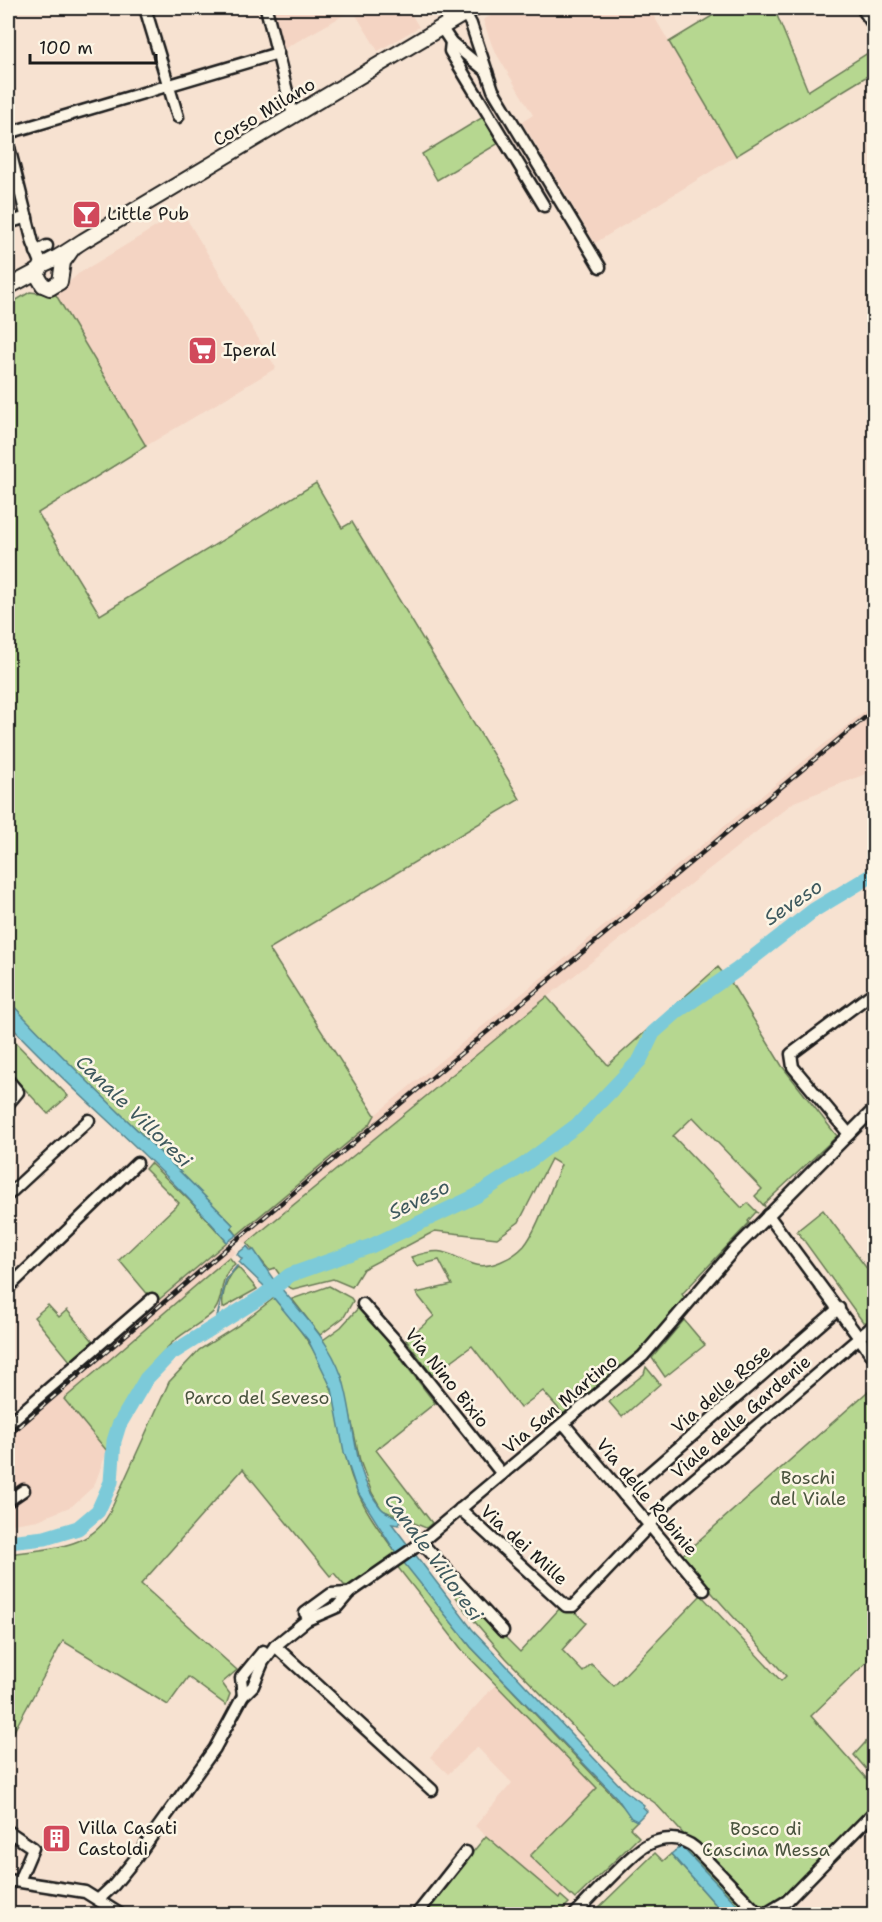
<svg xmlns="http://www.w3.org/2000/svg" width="882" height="1922" font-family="'Shantell Sans',sans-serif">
<rect width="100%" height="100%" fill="#f7e2d1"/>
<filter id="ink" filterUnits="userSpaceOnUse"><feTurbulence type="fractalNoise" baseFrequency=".0167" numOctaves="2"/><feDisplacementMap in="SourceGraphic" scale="12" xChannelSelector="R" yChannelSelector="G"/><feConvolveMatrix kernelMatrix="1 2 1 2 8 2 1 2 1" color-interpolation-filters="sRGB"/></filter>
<g filter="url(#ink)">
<!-- built -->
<g fill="#f4d4c3">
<polygon points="270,8 417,8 410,12 419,27 378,51 353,10 282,50"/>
<polygon points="504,8 649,8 736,156 595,243 522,122 533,115 493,48 483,20"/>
<polygon points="182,211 276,368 146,446 56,295 78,274"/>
<polygon points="874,703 874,767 868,773 794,802 547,997 245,1244 237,1235 370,1124 375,1115"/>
<polygon points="227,1242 236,1252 64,1399 107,1451 94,1486 72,1506 38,1520 8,1525 8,1429"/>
<polygon points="496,1684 597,1788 531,1856 567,1891 559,1898 475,1826 512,1783 477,1747 448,1774 430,1757"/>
</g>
<!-- green -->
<g fill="#b6d790" stroke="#697a56" stroke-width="1.5">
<polygon points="725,8 774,8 808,91 874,49 874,72 736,156 669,42"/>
<polygon points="483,117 499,143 437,180 422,154"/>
<path d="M 30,292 L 56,295 L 146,446 L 38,513 L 100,615 L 316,483 L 342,528 L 352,522 L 520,799 L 269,949 L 375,1115 L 370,1124 L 237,1235 L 231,1227 L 233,1225 C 159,1149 79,1079 8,1000 L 8,305 Z"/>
<path d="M 718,967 L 732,984 L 782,1066 L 837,1136 L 764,1204 L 765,1207 L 755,1196 L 762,1189 L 693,1117 L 673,1136 L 742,1208 L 748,1203 L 758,1213 L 756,1212 L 748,1221 L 749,1223 L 682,1294 L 685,1299 L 646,1345 L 565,1416 L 543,1391 L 520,1408 L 472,1346 L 432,1375 L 406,1340 L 434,1316 L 416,1293 L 452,1285 L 439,1260 L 417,1266 L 411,1257 C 444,1246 444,1253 473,1264 C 489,1270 513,1258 524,1246 C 537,1231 552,1185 561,1165 L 551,1159 L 519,1222 L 497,1238 L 435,1231 L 363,1269 L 352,1287 L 333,1279 L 293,1289 L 288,1287 L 275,1268 L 269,1270 L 247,1243 L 547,997 L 608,1065 Z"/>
<polygon points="8,1035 68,1096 48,1114 8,1071"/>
<polygon points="150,1163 190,1201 227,1242 155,1303 119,1260 179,1203 145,1169"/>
<polygon points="823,1210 874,1278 874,1317 867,1322 863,1322 797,1231"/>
<path d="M 229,1257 L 235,1264 C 218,1276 225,1297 215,1310 C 207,1320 185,1331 174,1341 C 142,1370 120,1410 107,1451 L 64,1399 Z"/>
<path d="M 238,1267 L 257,1289 L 223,1308 C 221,1295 227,1276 238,1267 Z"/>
<polygon points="329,1286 351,1298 353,1301 344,1317 320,1335 292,1299"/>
<path d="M 274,1298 C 302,1330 326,1362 336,1405 C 343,1434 344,1463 357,1490 C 366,1513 382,1533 396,1553 L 351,1587 L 344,1585 L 334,1573 L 330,1576 L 243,1469 L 141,1584 L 237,1670 L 222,1683 L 230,1694 L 226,1705 L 188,1677 L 168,1705 L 63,1641 L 8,1742 L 8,1554 C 43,1549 90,1550 109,1514 L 169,1382 L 199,1350 L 239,1325 Z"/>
<polygon points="48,1305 59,1317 67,1310 93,1341 70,1361 34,1317"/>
<polygon points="360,1306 435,1403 376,1450 432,1523 426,1528 382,1510 372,1493 360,1461 342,1377 323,1340 341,1327"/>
<polygon points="684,1320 705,1345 665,1377 652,1358"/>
<polygon points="646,1367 660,1384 622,1417 609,1402 644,1374"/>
<polygon points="874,1386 874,1661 871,1658 811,1716 874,1787 874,1807 773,1907 759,1908 734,1889 655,1803 632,1787 506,1658 469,1615 434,1566 520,1652 561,1607 568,1612 575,1612 586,1623 562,1650 583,1672 591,1664 614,1686 701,1595 781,1681 786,1676 680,1557"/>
<polygon points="403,1560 471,1647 637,1821 630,1828 639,1837 575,1899 530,1856 597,1788 463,1651 396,1565"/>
<polygon points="874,1733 874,1778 854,1755"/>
<polygon points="486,1836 559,1898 561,1896 569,1903 558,1914 422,1914"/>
<polygon points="683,1843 755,1914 746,1914 681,1846"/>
<polygon points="655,1853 663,1861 671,1854 724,1914 592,1914"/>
</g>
<!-- water -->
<g fill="#7ccad9" stroke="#56848d" stroke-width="1.5">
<path d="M 8,1000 C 80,1078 160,1149 233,1225 L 231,1228 L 237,1235 L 227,1242 C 166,1167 77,1098 8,1023 Z"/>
<path d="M 247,1246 L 251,1251 L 254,1250 C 261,1260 267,1271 274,1280 C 299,1310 329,1339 342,1377 C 356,1419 351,1473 381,1508 C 385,1513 395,1516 401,1519 L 399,1525 L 392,1524 L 472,1629 L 624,1790 L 644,1805 L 643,1807 L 647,1811 L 637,1821 L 631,1818 L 617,1798 L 471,1647 L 396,1553 L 357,1491 L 344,1452 L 332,1389 L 308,1340 L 263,1285 L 239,1262 L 242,1259 L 237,1254 Z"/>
<polygon points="681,1846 746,1914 724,1914 671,1854"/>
</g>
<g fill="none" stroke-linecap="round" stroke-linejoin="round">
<!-- stream -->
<polyline stroke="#56848d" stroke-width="2" points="215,1326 226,1280 237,1266"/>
<!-- river -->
<polyline stroke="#7ccad9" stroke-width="15" points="8,1542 45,1538 78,1528 98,1511 111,1482 114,1441 119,1425 146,1379 169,1355 263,1296 290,1275 371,1246 476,1196 525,1164 580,1123 640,1060 653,1033 679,1010 737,970 814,910 874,874"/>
<defs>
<g id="minor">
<polyline points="145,8 178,117"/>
<polyline points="266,8 293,115"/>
<polyline points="862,8 874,26"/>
<polyline points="465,13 471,24 493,90 600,267"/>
<polyline points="441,27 451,42 487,72"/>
<polyline points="451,42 450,51 544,206"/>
<polyline points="8,133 278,53"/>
<polyline points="8,143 33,243 42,265"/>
<polyline points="8,223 27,217"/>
<polyline points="36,252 47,246"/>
<polyline points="8,1080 18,1092 8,1104"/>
<polyline points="849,1134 793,1067 791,1054 874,992"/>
<polyline points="8,1195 89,1120"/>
<polyline points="768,1215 874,1358"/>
<polyline points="8,1288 137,1163"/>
<polyline points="363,1304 396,1341 502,1474"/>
<polyline points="8,1424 152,1299"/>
<polyline points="564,1424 704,1590"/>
<polyline points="624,1495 839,1308"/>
<polyline points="8,1501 24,1490"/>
<polyline points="460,1509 566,1606 573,1606 649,1526 670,1500 874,1325"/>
<polyline points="421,1542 503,1631"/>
<polyline points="305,1613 331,1594 349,1593"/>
<polyline points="275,1646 432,1790"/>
<polyline points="243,1696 241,1678 263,1651"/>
<polyline points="8,1831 33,1848 19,1881"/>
<polyline points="8,1880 85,1892 120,1914"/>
<polyline points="99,1899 114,1885 136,1858 215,1748 243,1696 253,1686 263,1662 275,1646 307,1620 337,1607 349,1593 414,1548 643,1356 733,1251 874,1109"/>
<polyline points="417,1914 466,1852"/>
<path d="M 575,1914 C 589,1900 632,1852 647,1845 C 663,1837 681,1836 695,1848 L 756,1911 L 767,1913 L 787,1901 L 874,1812"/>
</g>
<g id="major">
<path d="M 73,248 L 63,262 L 60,282 L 50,288 L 43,285 L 37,275 L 42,265 C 57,259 69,250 83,241 L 474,8"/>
<polyline points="8,287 38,271"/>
</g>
</defs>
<!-- minor casing -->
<use href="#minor" stroke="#1c1c1c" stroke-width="15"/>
<!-- major casing -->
<use href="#major" stroke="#1c1c1c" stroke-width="18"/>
<!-- minor -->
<use href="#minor" stroke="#fcf5e5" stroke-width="10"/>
<!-- major -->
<use href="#major" stroke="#fcf5e5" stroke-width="14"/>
<defs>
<polyline id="rail" points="8,1436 227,1248 874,710"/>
</defs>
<!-- rail casing -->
<use href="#rail" stroke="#1c1c1c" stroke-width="4.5"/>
<!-- rail -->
<use href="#rail" stroke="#fcf5e5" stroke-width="2" stroke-dasharray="7" stroke-linecap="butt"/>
</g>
</g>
<!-- icons -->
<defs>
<symbol id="bar-square" viewBox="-11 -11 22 22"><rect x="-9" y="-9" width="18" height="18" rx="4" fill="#d1495b" stroke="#fcf5e5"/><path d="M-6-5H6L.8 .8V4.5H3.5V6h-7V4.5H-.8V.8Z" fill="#fff"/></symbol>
<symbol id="supermarket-square" viewBox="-11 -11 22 22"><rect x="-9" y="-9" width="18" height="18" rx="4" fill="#d1495b" stroke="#fcf5e5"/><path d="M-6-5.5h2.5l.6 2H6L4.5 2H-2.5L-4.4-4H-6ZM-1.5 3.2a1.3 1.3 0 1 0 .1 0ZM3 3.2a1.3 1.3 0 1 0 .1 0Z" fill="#fff"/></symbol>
<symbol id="building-square" viewBox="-11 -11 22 22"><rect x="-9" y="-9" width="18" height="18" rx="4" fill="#d1495b" stroke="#fcf5e5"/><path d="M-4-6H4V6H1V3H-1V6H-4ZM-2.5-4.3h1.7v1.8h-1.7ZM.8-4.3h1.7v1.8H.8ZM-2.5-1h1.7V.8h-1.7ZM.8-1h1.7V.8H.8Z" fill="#fff"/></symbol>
</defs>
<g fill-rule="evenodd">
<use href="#bar-square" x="70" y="198" width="33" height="33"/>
<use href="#supermarket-square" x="186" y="334" width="33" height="33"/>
<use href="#building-square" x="40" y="1822" width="33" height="33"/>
</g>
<g text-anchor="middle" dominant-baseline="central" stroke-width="5" stroke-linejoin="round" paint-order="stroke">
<!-- street labels -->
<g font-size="18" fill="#1c1c1c" stroke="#fcf5e5">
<text transform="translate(264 112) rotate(-31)">Corso Milano</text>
<text transform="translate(447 1378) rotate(51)">Via Nino Bixio</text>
<text transform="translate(721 1389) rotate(-41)">Via delle Rose</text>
<text transform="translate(560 1404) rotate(-40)">Via San Martino</text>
<text transform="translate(741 1417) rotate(-41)">Viale delle Gardenie</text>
<text transform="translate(647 1497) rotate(50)">Via delle Robinie</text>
<text transform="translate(524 1545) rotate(42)">Via dei Mille</text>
</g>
<!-- poi labels -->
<g font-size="18" fill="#1c1c1c" stroke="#fcf5e5" text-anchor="start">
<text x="107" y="214">Little Pub</text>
<text x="223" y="350">Iperal</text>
<text x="78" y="1828">Villa Casati<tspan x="78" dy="21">Castoldi</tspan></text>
</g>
<!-- park labels -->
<g font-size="18" fill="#4a543f" stroke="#fcf5e5">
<text x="257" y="1398">Parco del Seveso</text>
<text x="808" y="1478">Boschi<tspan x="808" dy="21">del Viale</tspan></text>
<text x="766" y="1829">Bosco di<tspan x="766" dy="21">Cascina Messa</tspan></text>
</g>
<!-- water labels -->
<g font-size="20" font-style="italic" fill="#3e595e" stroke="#fcf5e5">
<text transform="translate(793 902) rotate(-34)">Seveso</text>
<text transform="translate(134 1111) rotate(44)">Canale Villoresi</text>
<text transform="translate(419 1199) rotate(-26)">Seveso</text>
<text transform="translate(434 1557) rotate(54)">Canale Villoresi</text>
</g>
</g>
<!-- margin -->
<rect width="882" height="1922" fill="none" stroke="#fcf5e5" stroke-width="30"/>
<rect x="15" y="15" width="852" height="1892" fill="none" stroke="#1c1c1c" stroke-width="2" filter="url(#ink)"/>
<!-- scale -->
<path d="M30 54v9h126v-9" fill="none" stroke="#1c1c1c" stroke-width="3"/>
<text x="39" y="54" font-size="18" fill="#1c1c1c" stroke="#fcf5e5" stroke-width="4.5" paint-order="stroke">100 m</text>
</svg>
